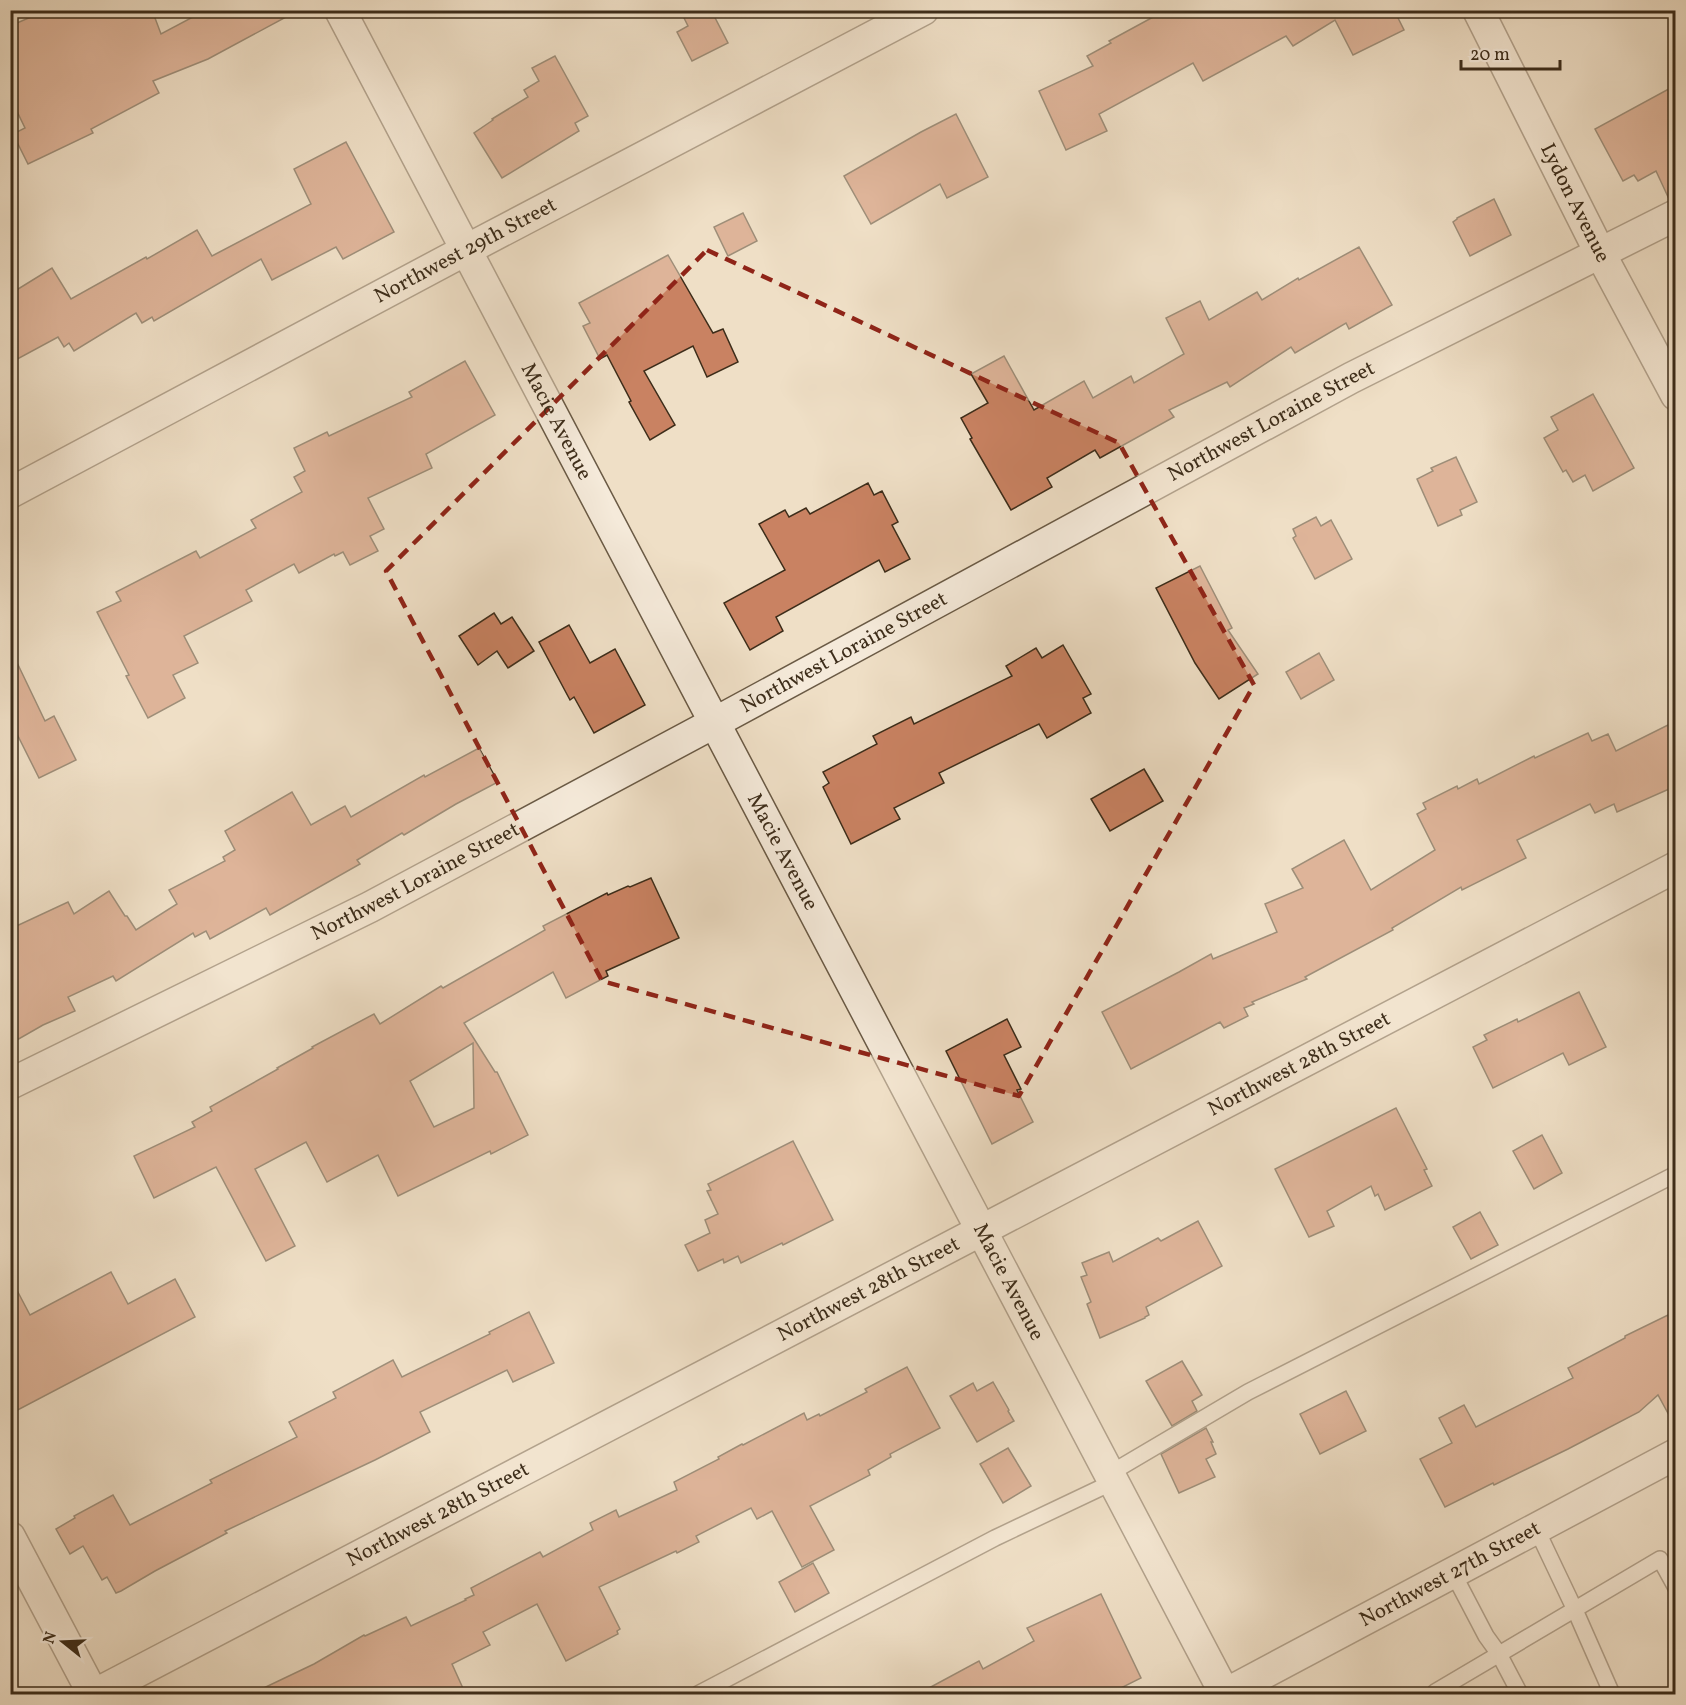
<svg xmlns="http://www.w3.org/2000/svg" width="1686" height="1705" font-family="Vollkorn,serif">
<rect width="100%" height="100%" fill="#efdfc6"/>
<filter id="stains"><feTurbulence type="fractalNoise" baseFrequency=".00333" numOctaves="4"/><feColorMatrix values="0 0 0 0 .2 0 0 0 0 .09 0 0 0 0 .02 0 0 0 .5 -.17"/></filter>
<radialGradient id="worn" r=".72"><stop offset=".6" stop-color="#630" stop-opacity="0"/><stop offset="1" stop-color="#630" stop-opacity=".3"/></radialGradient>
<!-- building -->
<g fill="#c98262" stroke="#3d2d1a" stroke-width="1.5" fill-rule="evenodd">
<polygon points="47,10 152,10 161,34 206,10 299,10 208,59 153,81 159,93 91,129 93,133 28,164 13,134 25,128 10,97 10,26"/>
<polygon points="680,10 711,10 728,43 692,61 677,32 688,26"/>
<polygon points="1166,10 1394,10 1404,30 1353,55 1335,20 1293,46 1286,36 1203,81 1193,63 1099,114 1107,131 1066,150 1039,91 1093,66 1087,56 1111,43 1109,41"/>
<polygon points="555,56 588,116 575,123 579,131 502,178 474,133 493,120 492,119 528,97 524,90 539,81 532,68"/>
<polygon points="1676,85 1676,198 1669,199 1656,171 1638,181 1634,175 1623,181 1595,129"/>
<polygon points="956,114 988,177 947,198 940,184 871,224 844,176 921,132"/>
<polygon points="346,142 394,232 343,259 336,247 272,280 261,259 154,321 152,317 142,323 136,313 74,351 69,343 64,347 58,337 10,363 10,294 52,268 71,299 146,257 147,259 197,230 212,256 311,204 294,169"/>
<polygon points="1494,199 1511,235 1470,256 1453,222 1457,219 1457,218"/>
<polygon points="743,213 757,241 728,256 714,227"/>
<polygon points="1359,247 1392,305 1349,329 1346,323 1295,353 1291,347 1230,387 1227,382 1169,410 1174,417 1100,458 1095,450 1047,478 1052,487 1011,510 970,439 972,438 961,418 988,403 971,374 1004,356 1034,410 1084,381 1093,398 1131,376 1134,383 1184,354 1166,318 1200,301 1209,320 1257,292 1262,300 1298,278 1299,280"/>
<polygon points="668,255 713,333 723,329 738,362 707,377 693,346 644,371 675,425 650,440 629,402 631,401 607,355 600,359 583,326 590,323 579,303"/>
<polygon points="465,361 495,415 426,454 432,468 368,498 384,529 370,536 378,551 350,565 343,552 335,556 334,554 299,573 294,564 246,590 252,601 184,636 198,663 173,675 185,698 148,718 126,676 129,675 97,612 121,601 116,592 196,551 200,558 256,528 251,520 302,492 294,477 305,471 294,448 327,432 329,436 412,397 409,392"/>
<polygon points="1593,394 1634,468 1593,491 1585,475 1573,482 1566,470 1563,472 1544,438 1558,430 1551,417"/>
<polygon points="1456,457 1477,502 1460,510 1462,515 1438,526 1417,479 1433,471 1431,468"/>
<polygon points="868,483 874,495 882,491 898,522 892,525 910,559 885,572 879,560 776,617 783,631 750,650 724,603 785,570 759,524 785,510 789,517 806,508 810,514"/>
<polygon points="1316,517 1321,526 1331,520 1352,559 1315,579 1293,538 1296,536 1293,529"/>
<polygon points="1200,566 1232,628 1228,630 1258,674 1219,699 1195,663 1156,588"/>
<polygon points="494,613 501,624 512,617 534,651 508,668 497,651 478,665 459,636"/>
<polygon points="569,625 590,663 615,649 645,705 594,733 574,697 570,700 539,642"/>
<polygon points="1063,645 1091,694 1083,698 1091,713 1047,738 1039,724 939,773 944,783 894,808 900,819 851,844 823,787 829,783 823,772 877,744 873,736 911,717 914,724 1012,676 1006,666 1036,648 1042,658"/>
<polygon points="10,648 45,721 54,716 76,760 39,778 10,720"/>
<polygon points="1319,653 1334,680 1301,699 1286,672"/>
<polygon points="1676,721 1676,786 1617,812 1614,804 1595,813 1590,804 1517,840 1526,858 1462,890 1461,887 1392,928 1393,930 1305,977 1307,979 1252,1002 1254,1004 1244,1008 1248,1016 1224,1028 1220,1022 1131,1069 1102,1012 1179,972 1211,954 1213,959 1277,932 1265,904 1303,888 1292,869 1344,840 1371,890 1435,850 1417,814 1426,809 1423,803 1457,786 1458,789 1477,779 1479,784 1534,756 1535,758 1588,733 1592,741 1608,734 1616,751"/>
<polygon points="479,748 498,782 456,804 404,835 402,833 357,860 360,864 270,915 266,908 210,939 206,931 195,937 193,933 116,981 113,976 68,997 75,1011 43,1025 10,1044 10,929 68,902 74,914 109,891 125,916 127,916 136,930 177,904 169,890 225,861 223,857 235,850 225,831 292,792 311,825 345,806 351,817 424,775 425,777"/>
<polygon points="1144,769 1163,801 1110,831 1091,799"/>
<path d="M 651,878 L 679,938 L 606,971 L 608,976 L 566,998 L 553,972 L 464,1023 L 495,1072 L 497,1072 L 528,1135 L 491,1154 L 490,1151 L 398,1196 L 378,1155 L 327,1182 L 306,1142 L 255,1169 L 295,1246 L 266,1261 L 216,1167 L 154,1198 L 134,1156 L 195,1127 L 192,1122 L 212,1111 L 210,1107 L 278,1069 L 277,1068 L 313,1048 L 312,1047 L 374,1014 L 380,1024 L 441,986 L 443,988 L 545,930 L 543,926 L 607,893 L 608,895 L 628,886 L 630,887 ZM 473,1043 L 474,1108 L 434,1127 L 410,1081 Z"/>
<polygon points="1579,992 1606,1047 1569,1065 1563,1053 1493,1088 1473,1047 1487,1040 1484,1035 1517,1019 1518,1022"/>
<polygon points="1007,1019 1021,1047 1004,1055 1021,1089 1017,1090 1033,1122 992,1144 946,1051"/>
<polygon points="1396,1108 1427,1169 1424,1170 1432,1186 1385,1210 1378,1194 1375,1196 1371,1186 1327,1211 1334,1226 1309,1237 1275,1169"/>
<polygon points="1542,1135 1562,1173 1534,1189 1513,1151"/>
<polygon points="793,1141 833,1220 783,1245 782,1243 741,1263 738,1256 724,1263 723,1259 698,1271 685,1245 710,1233 705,1220 718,1214 707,1191 711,1190 708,1184"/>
<polygon points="1480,1212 1498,1245 1471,1259 1453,1227"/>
<polygon points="1198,1221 1222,1266 1146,1307 1149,1315 1145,1317 1145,1318 1100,1338 1087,1304 1091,1302 1081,1277 1087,1275 1082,1263 1109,1252 1113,1262 1158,1238 1161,1241"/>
<polygon points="111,1272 128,1304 175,1279 195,1317 10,1414 10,1277 30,1315"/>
<polygon points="529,1312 554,1363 513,1382 507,1370 420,1412 430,1432 375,1460 225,1531 227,1533 155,1571 121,1591 116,1593 107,1577 102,1580 83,1546 70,1554 56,1529 75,1518 74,1516 113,1495 130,1525 212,1483 210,1480 297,1437 289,1422 336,1398 333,1392 393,1360 402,1377 490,1334 489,1332"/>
<polygon points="1668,1315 1676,1329 1676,1428 1658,1395 1639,1412 1568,1449 1494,1485 1493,1483 1445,1507 1420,1459 1452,1443 1439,1418 1464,1405 1476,1427 1573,1378 1568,1368 1625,1338 1625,1336"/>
<polygon points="1182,1361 1202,1395 1192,1401 1197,1411 1172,1426 1146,1381"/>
<polygon points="907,1367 940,1428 890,1454 891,1457 868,1470 870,1475 810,1506 834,1550 802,1567 772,1511 757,1519 751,1508 696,1536 699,1542 677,1553 676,1551 599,1587 620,1629 617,1631 618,1634 566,1661 537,1604 483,1632 490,1645 452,1664 466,1695 249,1695 314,1664 364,1635 365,1636 406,1617 411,1626 466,1600 465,1599 474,1595 471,1588 540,1552 543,1557 593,1530 590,1523 616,1510 619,1517 677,1490 674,1482 719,1459 718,1457 742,1444 743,1445 804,1413 807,1420 819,1414 820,1416 867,1392 865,1389"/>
<polygon points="993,1382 1009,1410 1008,1411 1014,1421 977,1442 950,1396 973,1383 977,1391"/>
<polygon points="1346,1391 1366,1431 1320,1454 1300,1414"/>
<polygon points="1206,1428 1213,1442 1211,1442 1216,1454 1206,1459 1215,1477 1179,1493 1161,1454"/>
<polygon points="1008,1448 1031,1486 1003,1503 980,1464"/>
<polygon points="813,1563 829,1593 795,1612 779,1582"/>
<polygon points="1101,1594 1141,1678 1107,1695 916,1695 979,1661 983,1669 1034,1641 1027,1628"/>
</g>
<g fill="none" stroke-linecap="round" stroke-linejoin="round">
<defs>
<g id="lane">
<polyline points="1109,1474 1248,1392 1676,1174"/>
<polyline points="1536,1528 1575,1610 1612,1694"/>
<polyline points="1453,1573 1486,1636 1499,1654 1520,1694"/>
<polyline points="698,1694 995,1538 1113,1482"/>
<polyline points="1436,1694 1435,1692 1660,1559 1676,1588"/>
</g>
<g id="street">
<path id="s1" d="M 340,10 L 1225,1694"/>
<path id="s2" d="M 1478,10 L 1600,253 L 1676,395"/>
<path id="s3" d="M 10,493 L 466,250 L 923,10"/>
<path id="s4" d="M 10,1084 L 370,907 L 714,723 L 1351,378 L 1676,215"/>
<polyline points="10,1537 93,1694"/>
<path id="s5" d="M 95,1694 L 1676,867"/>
<path id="s6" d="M 1225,1694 L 1676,1454"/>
</g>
</defs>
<!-- lane casing -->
<use href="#lane" stroke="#6a5a45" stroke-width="18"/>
<!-- street casing -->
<use href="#street" stroke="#6a5a45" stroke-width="33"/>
<!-- lane -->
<use href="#lane" stroke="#f5eada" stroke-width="15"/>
<!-- street -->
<use href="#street" stroke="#f5eada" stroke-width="30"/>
</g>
<!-- marked area -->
<path d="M0 0H1686V1705H0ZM 707,250 L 1119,443 L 1254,685 L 1019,1096 L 602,981 L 386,571 Z" fill="#efdfc6" fill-opacity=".55" fill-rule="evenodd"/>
<path fill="none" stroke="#8f2418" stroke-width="4.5" stroke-dasharray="12 8" stroke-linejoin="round" d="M 707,250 L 1119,443 L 1254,685 L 1019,1096 L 602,981 L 386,571 Z"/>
<g text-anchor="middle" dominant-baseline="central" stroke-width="5" stroke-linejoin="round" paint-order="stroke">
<!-- street labels -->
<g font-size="21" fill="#3d2d1a" stroke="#f5eada">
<text stroke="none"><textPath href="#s2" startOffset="216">Lydon Avenue</textPath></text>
<text stroke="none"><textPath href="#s3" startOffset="516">Northwest 29th Street</textPath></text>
<text stroke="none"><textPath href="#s1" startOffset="465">Macie Avenue</textPath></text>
<text stroke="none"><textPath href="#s4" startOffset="1425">Northwest Loraine Street</textPath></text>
<text stroke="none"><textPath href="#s4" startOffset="939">Northwest Loraine Street</textPath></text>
<text stroke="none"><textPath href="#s1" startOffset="951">Macie Avenue</textPath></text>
<text stroke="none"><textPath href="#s4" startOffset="453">Northwest Loraine Street</textPath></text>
<text stroke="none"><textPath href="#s5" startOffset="1359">Northwest 28th Street</textPath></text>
<text stroke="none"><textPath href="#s1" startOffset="1437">Macie Avenue</textPath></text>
<text stroke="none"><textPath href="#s5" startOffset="873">Northwest 28th Street</textPath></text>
<text stroke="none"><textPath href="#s5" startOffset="387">Northwest 28th Street</textPath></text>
<text stroke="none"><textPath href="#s6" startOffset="255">Northwest 27th Street</textPath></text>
</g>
</g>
<!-- margin -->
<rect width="1686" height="1705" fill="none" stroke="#efdfc6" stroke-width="36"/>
<rect x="12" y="12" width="1662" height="1681" fill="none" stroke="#3d2d1a" stroke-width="3"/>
<rect x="18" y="18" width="1650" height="1669" fill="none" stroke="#3d2d1a" stroke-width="1.5"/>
<!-- north arrow -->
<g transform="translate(63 1642) rotate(288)" stroke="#f5eada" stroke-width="4.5" paint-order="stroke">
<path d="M0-4.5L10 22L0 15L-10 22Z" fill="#3d2d1a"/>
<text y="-9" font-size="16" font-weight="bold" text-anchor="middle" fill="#3d2d1a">N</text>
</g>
<!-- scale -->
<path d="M1461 60v9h99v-9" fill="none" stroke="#3d2d1a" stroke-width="3"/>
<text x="1470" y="60" font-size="18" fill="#3d2d1a" stroke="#f5eada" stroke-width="4.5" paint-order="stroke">20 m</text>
<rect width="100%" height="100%" filter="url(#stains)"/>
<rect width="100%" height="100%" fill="url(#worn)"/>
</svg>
